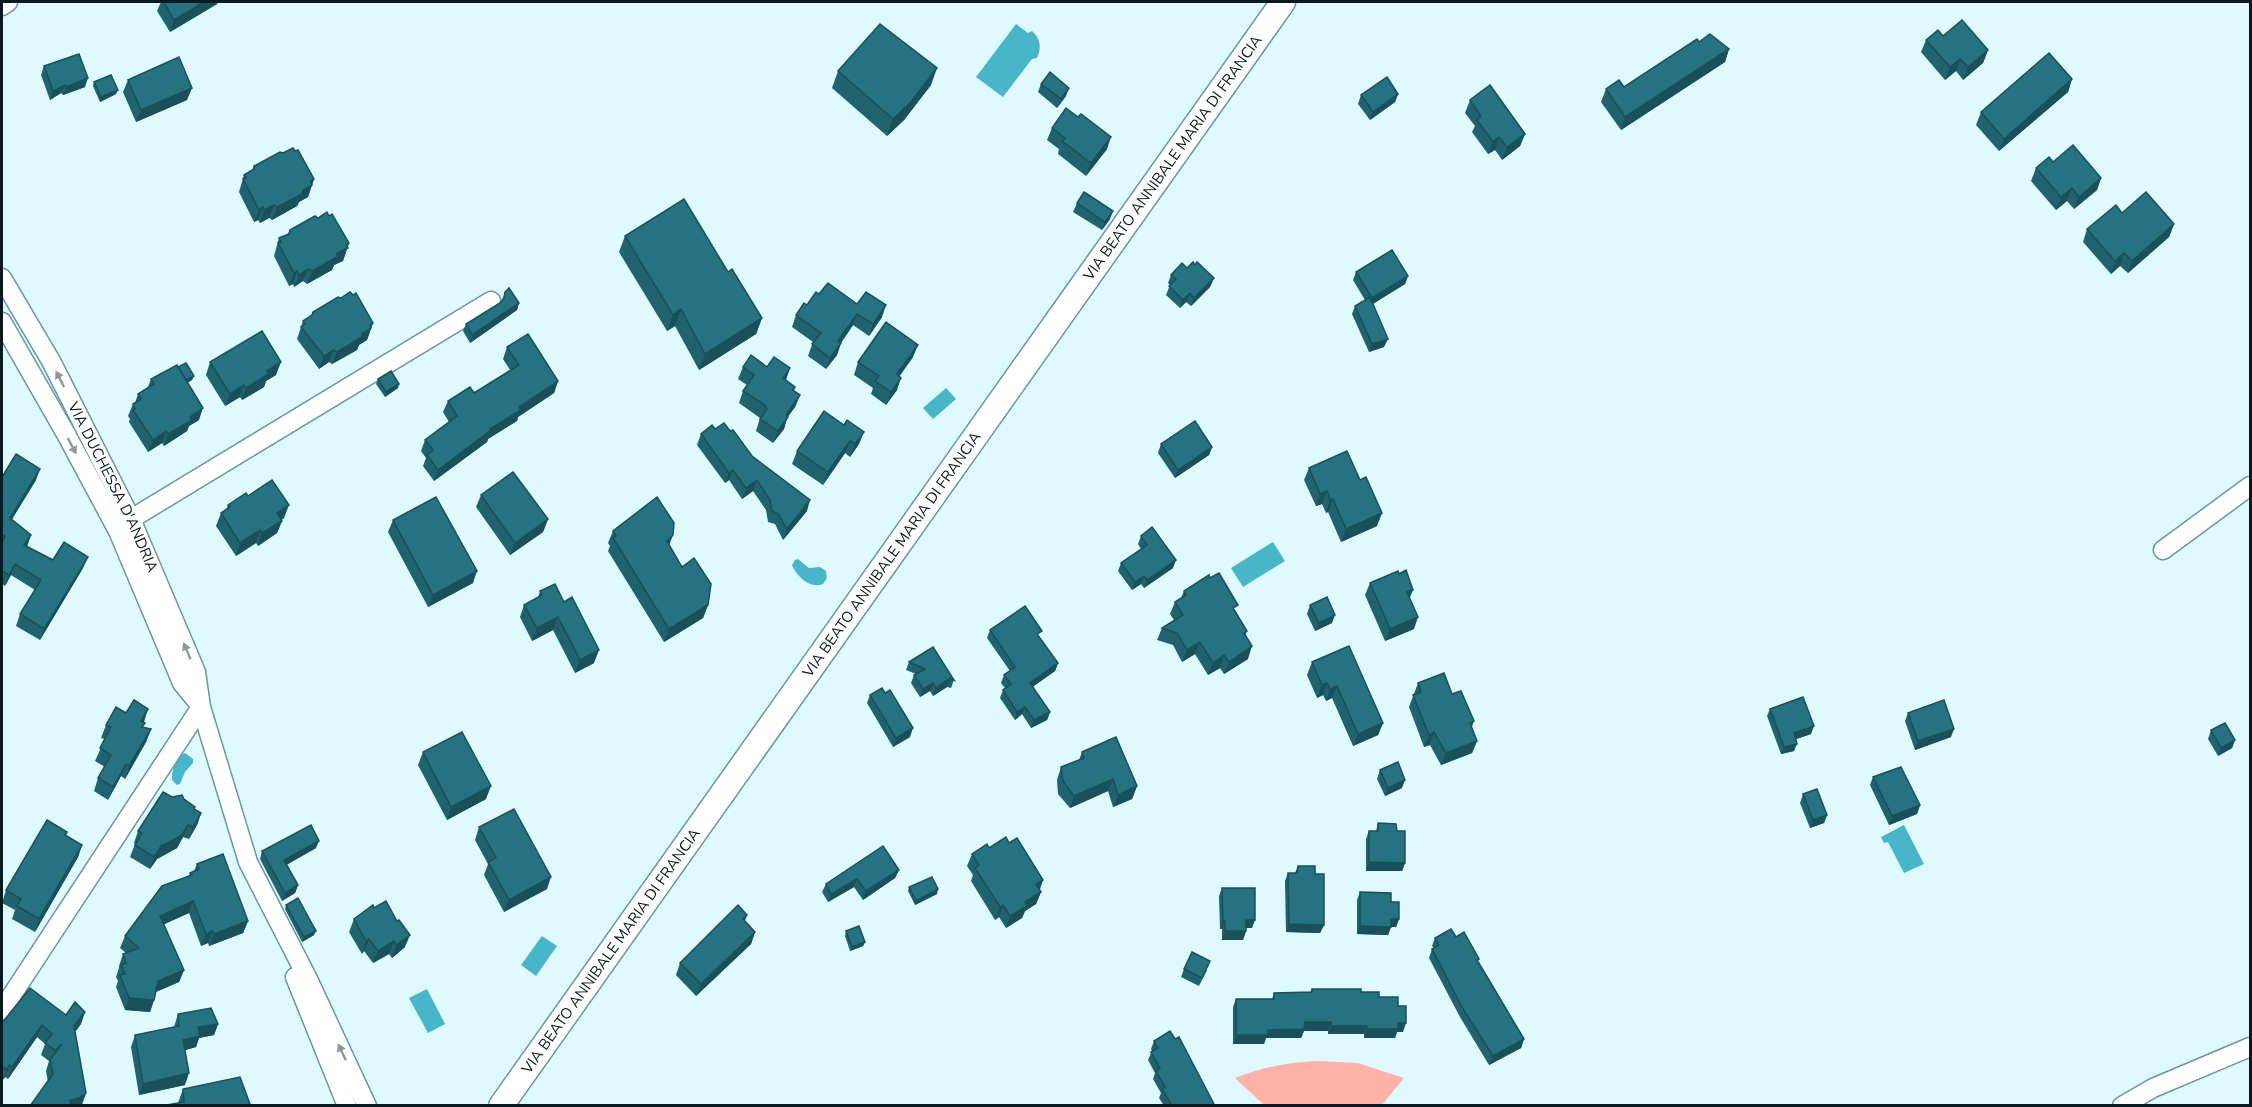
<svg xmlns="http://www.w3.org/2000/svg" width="2252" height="1107" font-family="'Nunito Sans',sans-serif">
<rect width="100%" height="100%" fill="#def9ff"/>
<!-- green -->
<path fill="#ffb3a8" d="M 1315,1061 L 1358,1063 L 1404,1078 L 1381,1106 L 1264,1105 L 1235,1078 C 1265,1067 1283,1063 1315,1061 Z"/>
<!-- water -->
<g fill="#47b6c8">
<path d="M 1016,24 L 1028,33 L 1032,31 C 1040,38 1042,47 1037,58 L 1032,59 L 1003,97 L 976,77 Z"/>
<polygon points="946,388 956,399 933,419 923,408"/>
<polygon points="1273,542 1285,561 1243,587 1231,568"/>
<path d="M 798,559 L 809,568 L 820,567 L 826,571 L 827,578 L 823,584 C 810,589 797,577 792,565 L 795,560 Z"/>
<path d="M 185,753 L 193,759 L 193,763 L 185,772 L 180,784 L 177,785 L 172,780 C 172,769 175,757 185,753 Z"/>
<polygon points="1904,825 1924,864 1904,873 1888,842 1884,843 1881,837"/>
<polygon points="542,936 557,946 536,976 521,965"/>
<polygon points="427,989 445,1024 428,1033 409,998"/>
</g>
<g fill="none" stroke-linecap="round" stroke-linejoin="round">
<defs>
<g id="minor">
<polyline points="2,6 8,2"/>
<path id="s1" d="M 2,278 L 51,361 L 131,519 L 196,672 L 201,707 L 248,862 L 308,979 L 367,1106"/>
<polyline points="2,322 66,434 118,531 182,683 200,705"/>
<polyline points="118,531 131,519 491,301"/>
<polyline points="2163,550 2250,486"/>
<polyline points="295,977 347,1106"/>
<polyline points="2,1010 201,707"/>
<polyline points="2122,1106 2153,1088 2250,1047"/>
</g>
<g id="major">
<path id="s2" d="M 501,1106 L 1283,2"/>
</g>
</defs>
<!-- minor casing -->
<use href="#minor" stroke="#6a979f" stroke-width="21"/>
<!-- major casing -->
<use href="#major" stroke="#6a979f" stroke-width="27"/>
<!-- minor -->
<use href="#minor" stroke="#fff" stroke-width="18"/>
<!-- major -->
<use href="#major" stroke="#fff" stroke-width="24"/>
</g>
<!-- wall -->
<g fill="#20636e">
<polygon points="161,2 218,2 217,4 170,32 157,11"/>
<polygon points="1943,36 1988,50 1983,63 1963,80 1956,71 1945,80 1921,52 1926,40"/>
<polygon points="1699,42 1729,49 1725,62 1621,130 1601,102 1606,89 1624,87"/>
<polygon points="44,66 85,87 63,95 61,93 50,100 41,75"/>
<polygon points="838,71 931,85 904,120 887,136 832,88"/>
<polygon points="2072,79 2068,92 1999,151 1976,125 1981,112"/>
<polygon points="128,80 187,100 136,122 123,92"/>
<polygon points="94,82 116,94 100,102 93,86"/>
<polygon points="1041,84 1066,96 1057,108 1038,92"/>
<polygon points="1398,94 1395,102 1370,120 1358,104 1361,95"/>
<polygon points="1470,100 1525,134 1520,146 1502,160 1495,150 1488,154 1472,132 1475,126 1465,113"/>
<polygon points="1052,128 1107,149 1086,176 1058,154 1059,149 1047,140"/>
<polygon points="295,151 314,179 308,197 299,202 297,206 272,220 269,218 260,223 258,220 254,222 239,192 244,175 253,170 254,166 283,153"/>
<polygon points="2036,168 2101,178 2097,190 2074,209 2067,201 2056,210 2031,181"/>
<polygon points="1077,203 1110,219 1102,230 1073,212"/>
<polygon points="329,216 349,243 343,261 334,265 332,270 307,284 303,281 294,287 293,284 289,286 274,256 279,238 288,234 290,230 318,218"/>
<polygon points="2174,224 2169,237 2128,273 2120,266 2111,274 2083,242 2087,229"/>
<polygon points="625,236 728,272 762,318 756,334 699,370 675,326 667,331 619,252"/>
<polygon points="1195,265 1214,278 1210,287 1191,306 1186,302 1180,308 1166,295 1170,285 1168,283 1171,275"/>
<polygon points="1356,272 1408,276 1405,284 1373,304 1384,347 1369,352 1352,314 1355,306 1365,300 1353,280"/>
<polygon points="505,292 519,303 517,310 470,343 463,331 466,324 500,303 502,301"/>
<polygon points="819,294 857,304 882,317 869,336 853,325 841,343 837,355 826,369 808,356 813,342 792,327 796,315"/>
<polygon points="313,312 373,323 367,340 359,345 357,350 332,364 329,362 319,369 297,339 303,321 311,316"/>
<polygon points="507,347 558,381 554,393 518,417 517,421 488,439 487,442 434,481 423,466 426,458 421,451 425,440 449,422 443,412 448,401 474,393 510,370 503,359"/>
<polygon points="913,357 899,376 897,390 886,405 871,394 873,388 854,375 858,362"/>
<polygon points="210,362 276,375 266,381 264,387 242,400 240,397 225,406 206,375"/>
<polygon points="178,367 194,376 192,380 188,382 199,420 189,426 187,431 164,446 162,443 148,452 129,422 130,419 128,416 133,404 135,403 138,394 148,387 151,379"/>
<polygon points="743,367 786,380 793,391 800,395 795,407 787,418 784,429 773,443 756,431 760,418 739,403 743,391 747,385 738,379"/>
<polygon points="378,379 398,388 385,397 376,384"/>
<polygon points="824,411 859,444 850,457 845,453 823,485 792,464 797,451"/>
<polygon points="715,429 730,431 752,456 807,511 783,540 775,524 768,522 766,510 753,491 742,499 729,480 725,483 697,445 701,434"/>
<polygon points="1161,444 1212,447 1209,455 1175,478 1158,453"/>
<polygon points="1309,468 1377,526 1341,542 1328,512 1326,513 1322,504 1316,506 1304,480"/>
<polygon points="2,477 36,480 12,519 27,547 53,560 83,568 40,640 16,626 20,614 35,590 11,575 5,586 2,584"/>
<polygon points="481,495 548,519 543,532 510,555 476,507"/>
<polygon points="248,496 284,518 281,520 282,521 277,533 258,546 256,543 236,556 216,526 221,513 226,510 228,505"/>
<polygon points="393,520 473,583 428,607 388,532"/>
<polygon points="613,531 669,545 682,567 708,605 703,618 664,642 608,551 610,546 608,543"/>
<polygon points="1141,536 1173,568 1144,588 1141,584 1132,590 1118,571 1121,563 1141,549 1138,544"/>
<polygon points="1370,583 1410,598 1414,629 1385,641 1365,595"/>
<polygon points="540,591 564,602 594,663 575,673 553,630 532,641 520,617 524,605 538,598"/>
<polygon points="1184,591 1236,612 1247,631 1245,636 1248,659 1224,674 1220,668 1208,675 1195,654 1182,662 1173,645 1157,640 1162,628 1174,620 1170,614 1175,602 1181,598"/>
<polygon points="1310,605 1332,623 1315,631 1307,614"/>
<polygon points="990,630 1040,638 1058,663 1055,671 1032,687 1050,712 1047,720 1031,728 1022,714 1015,720 1000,698 1003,690 1005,688 1001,683 1004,675 1010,671 987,638"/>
<polygon points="909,662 954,680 951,688 947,687 933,696 930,691 920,697 911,683 914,675 916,674 906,670"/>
<polygon points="1312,662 1383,723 1378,735 1353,746 1332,698 1326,701 1323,695 1317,698 1307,675"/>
<polygon points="1418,683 1452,694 1474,721 1472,727 1477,741 1472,753 1441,765 1430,745 1424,747 1409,707"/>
<polygon points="885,693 910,737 893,747 867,703 870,695"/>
<polygon points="1770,709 1811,734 1796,739 1794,751 1781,754 1767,716"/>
<polygon points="1908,713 1951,737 1915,750 1905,721"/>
<polygon points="143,722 143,727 151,729 146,742 125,779 121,776 108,800 94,791 98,778 105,767 95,761 105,739 101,738 106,725"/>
<polygon points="2211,730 2235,740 2232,748 2218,756 2208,739"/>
<polygon points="423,752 486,799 447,820 418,765"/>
<polygon points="1082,752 1137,786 1132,799 1113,807 1108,791 1070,808 1058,794 1057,780 1061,767 1079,760"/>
<polygon points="1380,770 1402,788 1385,796 1377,779"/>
<polygon points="1873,777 1920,805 1917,814 1889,825 1870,785"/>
<polygon points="1803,794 1827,815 1824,823 1810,828 1800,803"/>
<polygon points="172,797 184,799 194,809 201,813 197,825 189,839 183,837 177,848 157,859 150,869 130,857 135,844 134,843 138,831"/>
<polygon points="1378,823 1397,831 1405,863 1402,871 1366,871 1366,839 1369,831 1376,831"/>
<polygon points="479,827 547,889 504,912 484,875 488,864 475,840"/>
<polygon points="67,832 66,836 82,845 78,857 35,932 12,919 15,910 2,903 6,890"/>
<polygon points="1009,843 1043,880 1039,890 1041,892 1036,904 1025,911 1022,918 1006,928 999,917 995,920 971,881 973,875 967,866 972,854"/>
<polygon points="316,848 286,865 298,885 295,893 282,901 260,859 262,851"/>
<polygon points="197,864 248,921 243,933 209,946 208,943 201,946 189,913 164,924 184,970 179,982 156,992 154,1000 150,1012 125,1010 116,987 118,981 116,977 119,968 119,966 123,954 126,953 120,948 125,936 189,876 190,873 194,871"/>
<polygon points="1298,866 1315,874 1324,925 1320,933 1286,932 1285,881 1288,873 1295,873"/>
<polygon points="899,870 895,878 863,900 854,887 828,902 822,892 826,884"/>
<polygon points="909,887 937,894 915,905 908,891"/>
<polygon points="1222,888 1252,928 1246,928 1246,931 1243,940 1222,940 1222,929 1220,929 1219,896"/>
<polygon points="1360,892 1391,902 1399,919 1396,927 1391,927 1388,935 1357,934 1357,900"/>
<polygon points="286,905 314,935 302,942 285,909"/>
<polygon points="374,908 405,947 392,958 389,954 373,963 364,951 362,954 349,932 354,919"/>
<polygon points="747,915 745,921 755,932 751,944 696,996 676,975 680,963"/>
<polygon points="846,931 865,942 863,946 850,951 845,936"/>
<polygon points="1456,937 1478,962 1524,1039 1521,1048 1489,1065 1460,1017 1429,958 1432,949 1434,948 1432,946 1435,938"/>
<polygon points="1184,969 1207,970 1199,986 1181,977"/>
<polygon points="1312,989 1361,992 1379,997 1398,1006 1403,1032 1397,1032 1395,1038 1364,1038 1364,1034 1328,1034 1328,1031 1304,1031 1301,1038 1266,1038 1264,1044 1233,1044 1233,1007 1236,999 1272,999 1274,993 1310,992"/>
<polygon points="178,1014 218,1024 214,1035 199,1038 196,1047 185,1050 185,1085 139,1095 131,1047 135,1035 174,1027"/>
<polygon points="66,1015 81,1024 75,1032 86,1093 82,1105 48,1082 46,1071 49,1061 41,1055 45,1044 37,1037 8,1079 5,1077 2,1081 2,1023"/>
<polygon points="1154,1041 1215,1106 1164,1106 1159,1098 1161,1093 1153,1079 1155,1073 1148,1060 1152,1051 1151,1049"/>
<polygon points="183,1089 250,1104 250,1106 161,1106 178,1103"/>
</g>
<!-- shaded-wall -->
<g fill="#1a505a">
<polygon points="204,2 218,2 217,4 170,32 174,20"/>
<polygon points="1729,49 1725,62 1621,130 1625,117"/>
<polygon points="1988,50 1983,63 1963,80 1968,67"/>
<polygon points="1960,59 1956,71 1945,80 1950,67"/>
<polygon points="937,68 931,85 904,120 887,136 893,119"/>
<polygon points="88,78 85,87 63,95 66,87"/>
<polygon points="2072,79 2068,92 1999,151 2004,139"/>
<polygon points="65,85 61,93 50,100 53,91"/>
<polygon points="192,88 187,100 136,122 141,110"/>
<polygon points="1069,88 1066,96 1057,108 1061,99"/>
<polygon points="118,90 116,94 100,102 101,97"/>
<polygon points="1398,94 1395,102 1370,120 1373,112"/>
<polygon points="1525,134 1520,146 1502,160 1507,147"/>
<polygon points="1111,137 1107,149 1086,176 1091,163"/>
<polygon points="1499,137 1495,150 1488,154 1493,142"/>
<polygon points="2101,178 2097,190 2074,209 2079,197"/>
<polygon points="314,179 308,197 299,202 297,206 272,220 277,207 303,190 311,181"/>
<polygon points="2072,188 2067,201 2056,210 2061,197"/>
<polygon points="274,205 269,218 260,223 264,210"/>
<polygon points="263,207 258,220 254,222 259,210"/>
<polygon points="1113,211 1110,219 1102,230 1105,222"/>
<polygon points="2174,224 2169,237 2128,273 2132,261"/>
<polygon points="349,243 343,261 334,265 332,270 307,284 312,271 337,253"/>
<polygon points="2124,253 2120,266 2111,274 2115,261"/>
<polygon points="308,269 303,281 294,287 299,275"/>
<polygon points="297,271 293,284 289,286 294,273"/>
<polygon points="1408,276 1405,284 1369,306 1372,298"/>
<polygon points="1214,278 1210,287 1191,306 1194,298"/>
<polygon points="1190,293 1186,302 1180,308 1183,300"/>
<polygon points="519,303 517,310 470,343 472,335"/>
<polygon points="886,305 882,317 869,336 873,324"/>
<polygon points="681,309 675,326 667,331 673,315"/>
<polygon points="857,314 853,325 834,353 838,341"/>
<polygon points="762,318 756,334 699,370 705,354"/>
<polygon points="373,323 367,340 359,345 357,350 332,364 337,352 362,334"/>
<polygon points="1388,339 1384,347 1369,352 1372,344"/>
<polygon points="841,343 837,355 826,369 830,358"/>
<polygon points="918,345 913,357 892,387 897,374"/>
<polygon points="333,350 329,362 319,369 324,356"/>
<polygon points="281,362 276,375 266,381 264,387 242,400 246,388 267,371"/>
<polygon points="790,368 786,380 783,378"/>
<polygon points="194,376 192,380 179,388 181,383"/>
<polygon points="901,378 897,390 886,405 891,392"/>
<polygon points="558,381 554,393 518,417 517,421 488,439 487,442 434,481 438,470 490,429 519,407"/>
<polygon points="399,384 398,388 385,397 386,392"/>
<polygon points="244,385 240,397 225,406 230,394"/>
<polygon points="800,395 795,407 787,418 784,429 773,443 786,415"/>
<polygon points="203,408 199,420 189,426 187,431 164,446 168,434 190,417"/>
<polygon points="166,431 162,443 148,452 153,440"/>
<polygon points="864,432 859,444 850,457 855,444"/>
<polygon points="850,441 845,453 823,485 828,472"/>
<polygon points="1212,447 1209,455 1175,478 1178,470"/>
<polygon points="40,469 36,480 6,529 10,518"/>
<polygon points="733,470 729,480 725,483 729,473"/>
<polygon points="757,480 753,491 742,499 746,488"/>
<polygon points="1327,491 1322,504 1316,506 1320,494"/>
<polygon points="1333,499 1328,512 1326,513 1330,500"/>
<polygon points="810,500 807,511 783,540 787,529"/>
<polygon points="289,505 284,518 272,526 277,513"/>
<polygon points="1382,513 1377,526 1341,542 1346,529"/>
<polygon points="548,519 543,532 510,555 515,543"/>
<polygon points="282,521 277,533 258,546 262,533"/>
<polygon points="260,530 256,543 236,556 240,543"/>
<polygon points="31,535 27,547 24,545"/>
<polygon points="673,535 668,548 667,541"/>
<polygon points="88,557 83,568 40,640 44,629"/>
<polygon points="1176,560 1173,568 1144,588 1147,580"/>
<polygon points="15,564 11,575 5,586 9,575"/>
<polygon points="477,571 473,583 428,607 433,595"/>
<polygon points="1144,576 1141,584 1132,590 1135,582"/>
<polygon points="1413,590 1408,602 1407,592"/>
<polygon points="708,605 703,618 664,642 669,629"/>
<polygon points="1335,615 1332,623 1315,631 1319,623"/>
<polygon points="558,617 553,630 532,641 537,628"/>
<polygon points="1418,617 1414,629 1385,641 1390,629"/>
<polygon points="1200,642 1195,654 1182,662 1187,650"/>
<polygon points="1252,646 1248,659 1224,674 1229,662"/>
<polygon points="599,650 594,663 575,673 580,660"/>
<polygon points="1224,655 1220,668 1208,675 1213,663"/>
<polygon points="1058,663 1055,671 1027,691 1030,683"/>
<polygon points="950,678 947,687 933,696 936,688"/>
<polygon points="933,683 930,691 920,697 923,689"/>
<polygon points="1327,683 1323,695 1317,698 1322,685"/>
<polygon points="1337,686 1332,698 1326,701 1330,689"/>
<polygon points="1025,707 1022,714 1015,720 1017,712"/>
<polygon points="148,709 144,722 136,734 141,721"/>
<polygon points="1050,712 1047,720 1031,728 1034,720"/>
<polygon points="1383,723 1378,735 1353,746 1358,734"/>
<polygon points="1814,726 1811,734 1791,741 1794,733"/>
<polygon points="913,728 910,737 893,747 896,738"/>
<polygon points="151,729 146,742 125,779 129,766"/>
<polygon points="1954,729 1951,737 1915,750 1918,741"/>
<polygon points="1434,732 1430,745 1424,747 1429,735"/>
<polygon points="2235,740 2232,748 2218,756 2221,748"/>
<polygon points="1477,741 1472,753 1441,765 1446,753"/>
<polygon points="1797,744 1794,751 1781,754 1784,747"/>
<polygon points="126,764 121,776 108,800 113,787"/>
<polygon points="1113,779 1108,791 1070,808 1074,796"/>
<polygon points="1405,780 1402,788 1385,796 1388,788"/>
<polygon points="491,786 486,799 447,820 451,807"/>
<polygon points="1137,786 1132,799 1113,807 1118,795"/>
<polygon points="1920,805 1917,814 1889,825 1892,816"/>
<polygon points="201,813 197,825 189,839 193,827"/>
<polygon points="1827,815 1824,823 1810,828 1813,820"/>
<polygon points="188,825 183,837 177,848 157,859 150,869 154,857 161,846"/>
<polygon points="319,841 316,848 281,868 284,860"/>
<polygon points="82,845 78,857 35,932 39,919"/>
<polygon points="1369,862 1405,863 1402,871 1366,871"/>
<polygon points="899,870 895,878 863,900 866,891"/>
<polygon points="551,877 547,889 504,912 509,900"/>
<polygon points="857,879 854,887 828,902 831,894"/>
<polygon points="1043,880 1039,892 1036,884"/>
<polygon points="298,885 295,893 282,901 285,893"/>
<polygon points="938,889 937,894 915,905 916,901"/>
<polygon points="1041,892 1036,904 1025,911 1022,918 1006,928 1010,916 1025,902"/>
<polygon points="193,901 189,913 156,928 160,916"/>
<polygon points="1003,905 999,917 995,920 1000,907"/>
<polygon points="1391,919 1399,919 1396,927 1391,927 1388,935 1357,934 1360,926"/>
<polygon points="1246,920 1255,920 1252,928 1243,928"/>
<polygon points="248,921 243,933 209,946 214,934"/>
<polygon points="1223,921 1225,921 1222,929 1220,929"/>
<polygon points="1289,924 1324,925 1320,933 1286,932"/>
<polygon points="213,931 208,943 201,946 206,934"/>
<polygon points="316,931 314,935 302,942 304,937"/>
<polygon points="1225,931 1246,931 1243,940 1222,940"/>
<polygon points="755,932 751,944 696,996 701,984"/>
<polygon points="410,935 405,947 392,958 396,945"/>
<polygon points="369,939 364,951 362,954 366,941"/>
<polygon points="394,941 389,954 373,963 378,951"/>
<polygon points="865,942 863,946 850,951 852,947"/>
<polygon points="184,970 179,982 153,993 158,981"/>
<polygon points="129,998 154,1000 150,1012 125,1010"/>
<polygon points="85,1012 81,1024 70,1038 74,1026"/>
<polygon points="1305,1022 1331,1022 1328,1031 1304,1031 1301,1038 1266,1038 1264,1044 1233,1044 1236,1035"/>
<polygon points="1398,1023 1406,1023 1403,1032 1397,1032 1395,1038 1364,1038 1367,1029"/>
<polygon points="218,1024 214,1035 199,1038 196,1047 179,1052 183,1040 198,1027"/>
<polygon points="42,1025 37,1037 8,1079 12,1067"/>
<polygon points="1331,1026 1367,1026 1364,1034 1328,1034"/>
<polygon points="1524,1039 1521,1048 1489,1065 1493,1056"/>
<polygon points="9,1065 5,1077 2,1081 7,1070"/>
<polygon points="189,1073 185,1085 139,1095 143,1084"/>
<polygon points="86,1093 81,1106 68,1106 70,1100"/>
</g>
<!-- building -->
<g fill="#257380" stroke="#1a505a" stroke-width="1.5">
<polygon points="164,2 204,2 174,20"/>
<polygon points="1962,20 1988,50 1968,67 1960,59 1950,67 1926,40 1938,30 1943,36"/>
<polygon points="880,24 937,68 910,103 893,119 838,71"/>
<polygon points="1710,34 1729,49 1625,117 1606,89 1619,80 1624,87 1697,39 1699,42"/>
<polygon points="2049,53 2072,79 2004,139 1981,112"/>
<polygon points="79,54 88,78 66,87 65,85 53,91 44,66"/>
<polygon points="179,57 192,88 141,110 128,80"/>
<polygon points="1050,72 1069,88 1061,99 1041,84"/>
<polygon points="111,75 118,90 101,97 94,82"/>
<polygon points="1387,77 1398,94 1373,112 1361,95"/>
<polygon points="1490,85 1525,134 1507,147 1499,137 1493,142 1477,120 1481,116 1470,100"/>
<polygon points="1066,108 1078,117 1081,114 1111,137 1091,163 1062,141 1065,138 1052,128"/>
<polygon points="2073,145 2101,178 2079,197 2072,188 2061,197 2036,168 2049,157 2053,162"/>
<polygon points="293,148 295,151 298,150 314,179 311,181 312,185 303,190 302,194 277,207 274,205 264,210 263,207 259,210 243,179 246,178 244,175 254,169 254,166 280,152 283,153"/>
<polygon points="1084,192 1113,211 1105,222 1077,203"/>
<polygon points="2146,192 2174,224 2132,261 2124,253 2115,261 2087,229 2116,205 2122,213"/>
<polygon points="684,199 728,272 732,269 762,318 705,354 681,309 673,315 625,236"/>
<polygon points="327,212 329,216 332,214 349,243 346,245 348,248 337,253 337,257 312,271 308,269 299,275 297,271 294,273 278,243 281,242 279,238 289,234 290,230 315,216 318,218"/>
<polygon points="1392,250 1408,276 1372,298 1356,272"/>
<polygon points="1193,262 1195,265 1197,262 1214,278 1194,298 1190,293 1183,300 1169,286 1176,279 1171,275 1182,263 1187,268"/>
<polygon points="828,283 857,304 866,292 886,305 873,324 857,314 838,341 841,343 830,358 812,344 821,333 796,315 804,303 807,305 816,292 819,294"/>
<polygon points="509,288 519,303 472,335 466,324 500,303 504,298 505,292"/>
<polygon points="350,292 353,295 356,293 373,323 370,325 371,328 362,334 362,337 337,352 333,350 324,356 301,327 305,324 303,321 312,315 313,312 338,297 341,298"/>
<polygon points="1370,297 1388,339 1372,344 1355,306"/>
<polygon points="886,322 918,345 897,374 901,378 891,392 875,381 879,376 858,362"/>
<polygon points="262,331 281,362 267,371 269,374 246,388 244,385 230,394 210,362"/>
<polygon points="528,334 558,381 519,407 521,410 490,429 491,430 438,470 427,455 433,450 425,440 457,416 448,401 470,387 474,393 519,365 507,347"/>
<polygon points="751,355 767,367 774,357 790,368 783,378 795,387 793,390 800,395 786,415 788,417 778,431 760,419 767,409 765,405 743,391 754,375 743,367"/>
<polygon points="186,363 194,376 186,380 178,367"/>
<polygon points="177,365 203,408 190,417 192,420 168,434 166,431 153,440 133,410 135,409 133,404 141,399 138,394 154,384 151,379"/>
<polygon points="391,371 399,384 386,392 378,379"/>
<polygon points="824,411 844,425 847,420 864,432 855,444 850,441 828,472 797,451"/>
<polygon points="1195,421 1212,447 1178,470 1161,444"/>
<polygon points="724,423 730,431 733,430 752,456 810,500 787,529 778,514 772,511 770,500 757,480 746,488 733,470 729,473 701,434 712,425 715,429"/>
<polygon points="1347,451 1360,480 1366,477 1382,513 1346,529 1333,499 1330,500 1327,491 1320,494 1309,468"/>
<polygon points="16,454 40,469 10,518 31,535 24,545 53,560 64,542 88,557 44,629 20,614 41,580 15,564 9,575 2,571 2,543 5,536 2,534 2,477"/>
<polygon points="513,472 548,519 515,543 481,495"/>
<polygon points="272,480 289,505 277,513 282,521 262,533 260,530 240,543 221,513 230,507 228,505 246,493 248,496"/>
<polygon points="436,497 477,571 433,595 393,520"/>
<polygon points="657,497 674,523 673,535 667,541 682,567 694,558 711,584 708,605 669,629 613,538 616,536 613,531"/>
<polygon points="1152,527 1176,560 1147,580 1144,576 1135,582 1121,563 1147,545 1141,536"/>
<polygon points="1406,570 1413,590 1407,592 1418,617 1390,629 1370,583 1398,571 1399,574"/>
<polygon points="1219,573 1238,605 1233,608 1247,631 1244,633 1252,646 1229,662 1224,655 1213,663 1200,642 1187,650 1177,633 1162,628 1183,615 1175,602 1186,595 1184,591 1209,575 1210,578"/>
<polygon points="555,584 564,602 572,597 599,650 580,660 558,617 537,628 524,605 542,595 540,591"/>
<polygon points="1327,597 1335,615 1319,623 1310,605"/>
<polygon points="1025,606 1042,631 1037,634 1058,663 1030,683 1050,712 1034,720 1025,707 1017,712 1003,690 1011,684 1004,675 1015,667 990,630"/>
<polygon points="1349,646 1383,723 1358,734 1337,686 1330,689 1327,683 1322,685 1312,662"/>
<polygon points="933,647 954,680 950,678 936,688 933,683 923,689 914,675 925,669 909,662"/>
<polygon points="1444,673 1452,694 1461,691 1474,721 1470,723 1477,741 1446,753 1434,732 1429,735 1413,695 1421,692 1418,683"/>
<polygon points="882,688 885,693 890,690 913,728 896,738 870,695"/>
<polygon points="1803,697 1814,726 1794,733 1797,744 1784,747 1770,709"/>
<polygon points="134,700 148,709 141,721 145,723 142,727 151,729 129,766 126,764 113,787 98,778 111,755 100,748 111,727 106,725 116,707 126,713"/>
<polygon points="1944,700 1954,729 1918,741 1908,713"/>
<polygon points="2225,723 2235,740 2221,748 2211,730"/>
<polygon points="462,732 491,786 451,807 423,752"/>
<polygon points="1116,737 1137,786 1118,795 1113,779 1074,796 1063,781 1061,767 1084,758 1082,752"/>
<polygon points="1398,762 1405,780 1388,788 1380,770"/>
<polygon points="1901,767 1920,805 1892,816 1873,777"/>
<polygon points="1817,789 1827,815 1813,820 1803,794"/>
<polygon points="163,792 172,797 182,795 184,799 195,807 194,809 201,813 193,827 188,825 181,836 161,846 154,857 135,845 142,833 138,831"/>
<polygon points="514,809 551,877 509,900 488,862 496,858 479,827"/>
<polygon points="47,820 67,832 65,835 82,845 39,919 17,906 21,899 6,890"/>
<polygon points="1378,823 1396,824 1397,831 1405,831 1405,863 1369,862 1369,831 1378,831"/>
<polygon points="311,825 319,841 284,860 298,885 285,893 262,851"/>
<polygon points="1006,837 1009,843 1017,838 1043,880 1036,884 1041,892 1025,902 1027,906 1010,916 1003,905 1000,907 975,868 979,865 972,854 987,844 989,848"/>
<polygon points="883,846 899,870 866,891 857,879 831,894 826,884"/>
<polygon points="223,854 248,921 214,934 213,931 206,934 193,901 160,916 184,970 158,981 154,1000 129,998 120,975 125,974 121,965 126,963 123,954 139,948 125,936 162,886 192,875 190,873 199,869 197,864"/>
<polygon points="1298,866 1315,866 1315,874 1324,874 1324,925 1289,924 1288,873 1297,873"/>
<polygon points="932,877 938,889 916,901 909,887"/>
<polygon points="1222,888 1255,888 1255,920 1246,920 1246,931 1225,931 1225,921 1223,921"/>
<polygon points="1360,892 1391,893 1391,902 1399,902 1399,919 1391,919 1391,927 1360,926"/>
<polygon points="298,898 316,931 304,937 286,905"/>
<polygon points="386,901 397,921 399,920 410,935 396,945 394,941 378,951 369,939 366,941 354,919 373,905 374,908"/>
<polygon points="738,905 747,915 743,919 755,932 701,984 680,963"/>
<polygon points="859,926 865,942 852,947 846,931"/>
<polygon points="1451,929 1456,937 1464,932 1479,959 1477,960 1486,975 1524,1039 1493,1056 1463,1009 1432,949 1439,945 1435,938"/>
<polygon points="1192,952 1210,961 1202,978 1184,969"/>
<polygon points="30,988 66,1015 75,1002 85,1012 74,1026 86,1093 79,1098 70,1100 71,1106 30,1106 53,1074 50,1060 62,1044 55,1050 45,1043 52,1034 42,1025 12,1067 9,1065 7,1070 2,1066 2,1023"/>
<polygon points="1312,989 1361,989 1361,992 1379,992 1379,997 1398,997 1398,1006 1406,1006 1406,1023 1398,1023 1398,1029 1367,1029 1367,1026 1331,1026 1331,1022 1305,1022 1304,1029 1268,1030 1268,1035 1236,1035 1236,999 1274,999 1274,993 1312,992"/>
<polygon points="211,1008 218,1024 198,1027 200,1036 183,1040 189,1073 143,1084 135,1035 179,1026 178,1014"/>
<polygon points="1170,1031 1175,1039 1179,1037 1215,1106 1172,1106 1162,1089 1165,1087 1156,1071 1160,1068 1151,1052 1158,1048 1154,1041"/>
<polygon points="240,1077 250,1104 245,1106 161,1106 184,1102 183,1089"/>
</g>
<!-- one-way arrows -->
<defs><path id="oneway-solid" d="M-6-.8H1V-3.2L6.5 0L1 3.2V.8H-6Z" transform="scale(1.5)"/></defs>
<g fill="#90989a">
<use href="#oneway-solid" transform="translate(60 379) rotate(-117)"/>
<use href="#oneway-solid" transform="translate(72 446) rotate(62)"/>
<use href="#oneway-solid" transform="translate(187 651) rotate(-113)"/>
<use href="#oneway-solid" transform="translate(342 1052) rotate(-115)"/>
</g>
<g text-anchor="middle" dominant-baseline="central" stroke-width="4.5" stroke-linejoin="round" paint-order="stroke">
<!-- street labels -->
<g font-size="15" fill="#081a1e" stroke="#fff">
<text stroke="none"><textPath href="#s2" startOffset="1162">VIA BEATO ANNIBALE MARIA DI FRANCIA</textPath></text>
<text stroke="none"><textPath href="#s1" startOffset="237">VIA DUCHESSA D'ANDRIA</textPath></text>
<text stroke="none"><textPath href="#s2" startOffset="676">VIA BEATO ANNIBALE MARIA DI FRANCIA</textPath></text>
<text stroke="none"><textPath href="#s2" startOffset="190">VIA BEATO ANNIBALE MARIA DI FRANCIA</textPath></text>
</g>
</g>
<!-- border -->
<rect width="2252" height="1107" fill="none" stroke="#081a1e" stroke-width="6"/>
</svg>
